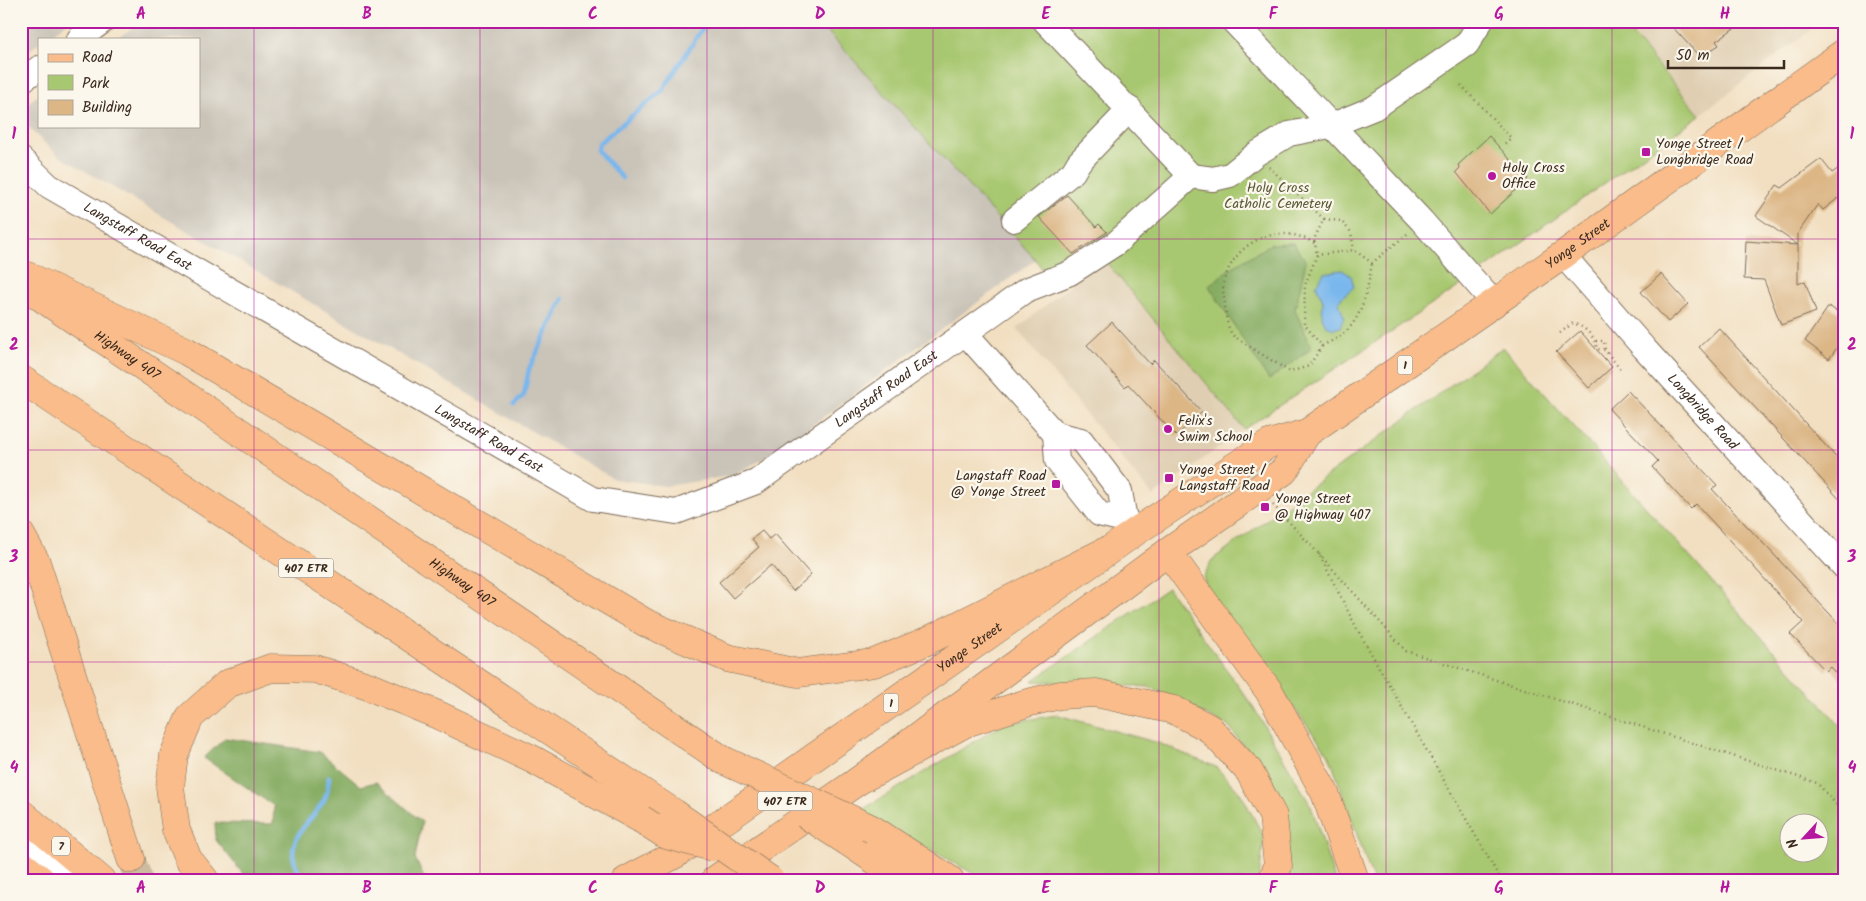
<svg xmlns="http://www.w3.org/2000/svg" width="1866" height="901" font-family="Kalam,sans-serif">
<rect width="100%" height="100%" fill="#fbf7ec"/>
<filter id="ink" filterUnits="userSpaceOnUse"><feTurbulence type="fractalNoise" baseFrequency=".02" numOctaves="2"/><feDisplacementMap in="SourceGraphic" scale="10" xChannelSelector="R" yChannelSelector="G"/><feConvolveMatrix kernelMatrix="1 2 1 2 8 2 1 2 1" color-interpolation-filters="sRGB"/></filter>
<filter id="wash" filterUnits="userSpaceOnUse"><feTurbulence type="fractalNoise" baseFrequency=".0096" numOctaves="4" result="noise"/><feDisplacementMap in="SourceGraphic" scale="20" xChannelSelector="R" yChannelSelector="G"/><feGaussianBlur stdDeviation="1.12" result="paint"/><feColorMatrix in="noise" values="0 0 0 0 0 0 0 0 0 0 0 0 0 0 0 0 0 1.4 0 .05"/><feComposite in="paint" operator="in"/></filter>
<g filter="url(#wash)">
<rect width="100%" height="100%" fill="#f2dfc1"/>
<!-- built -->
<g fill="#dfceb1">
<polygon points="1620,21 1822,21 1700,115"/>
<polygon points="1103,258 1244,429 1153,496 1017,329"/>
</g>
<!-- industrial -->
<g fill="#c9c3b8">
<polygon points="21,21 69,21 45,39 39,39 39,43 21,56"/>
<polygon points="141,21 818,21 1036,259 776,452 731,476 665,486 614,479 59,156 21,121 21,107 39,95 39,126 199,126 199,39 117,39"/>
</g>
<!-- green -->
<g fill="#a7c770" stroke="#717847" fill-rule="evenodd">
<polygon points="818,21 1620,21 1700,115 1469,280 1244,429 1103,258 1057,290 1035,259"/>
<path d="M 1503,347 L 1845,731 L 1845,880 L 1373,880 L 1329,755 L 1210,596 L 1203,577 L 1213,559 ZM 1788,824 L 1818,824 L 1818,854 L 1788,854 Z"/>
<polygon points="1168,588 1254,708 1311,806 1335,880 1290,880 1283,797 1228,726 1150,687 1032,681"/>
<polygon points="1058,715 1158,743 1216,767 1241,794 1264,837 1259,880 985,880 860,811 1005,723"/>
</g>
<!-- forest -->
<g fill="#85ac62" stroke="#606b40">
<polygon points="1293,243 1306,261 1295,310 1312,348 1269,380 1209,286 1228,270 1271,244"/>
<polygon points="225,738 320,752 361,786 376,782 422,822 415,858 425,880 248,880 216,840 215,823 273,824 274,806 204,758"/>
</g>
<!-- water -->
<polygon fill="#79b7ed" stroke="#5a7086" points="1342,270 1351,276 1354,287 1342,297 1339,303 1344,317 1340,327 1334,329 1326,326 1322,317 1323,300 1316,285 1324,273"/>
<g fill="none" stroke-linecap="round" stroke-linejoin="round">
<!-- stream -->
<g stroke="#79b7ed" stroke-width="4.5">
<polyline points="622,178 597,150 599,143 663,90 707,21"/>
<polyline points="514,405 524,395 529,369 563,299"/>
<path d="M 301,880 C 299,871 293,862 293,853 C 294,830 314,819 324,800 C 328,794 328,785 329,777"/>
</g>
</g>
<g id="blocks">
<!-- building -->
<g fill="#dcb685">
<polygon points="1667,21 1744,21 1716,41 1719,45 1700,57"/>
<polygon points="1489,136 1528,179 1490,214 1456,172 1460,168 1458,165"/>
<polygon points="1821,159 1832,173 1845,164 1845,193 1823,210 1818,204 1798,233 1798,245 1756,216 1777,185 1782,188"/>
<polygon points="1067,195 1096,227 1099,224 1107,232 1073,254 1039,217"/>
<polygon points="1746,241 1798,245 1798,284 1805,281 1816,312 1781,325 1764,280 1744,279"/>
<polygon points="1661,274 1688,304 1668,322 1641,292"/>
<polygon points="1829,306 1845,317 1845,336 1829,359 1805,341"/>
<polygon points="1112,322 1150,364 1154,360 1202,412 1176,436 1128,384 1125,387 1087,345"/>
<polygon points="1719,328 1845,467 1845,505 1699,347"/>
<polygon points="1580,331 1612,367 1589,388 1556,352"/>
<polygon points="1628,391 1717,485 1712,489 1845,630 1845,684 1830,667 1826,671 1790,634 1803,622 1753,566 1696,504 1691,509 1652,467 1658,461 1609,409"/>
<polygon points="762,531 769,539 775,534 811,575 793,591 771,565 733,598 719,582 759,547 752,539"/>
</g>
</g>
</g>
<g filter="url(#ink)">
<use href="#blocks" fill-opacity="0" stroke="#7b6957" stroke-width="1"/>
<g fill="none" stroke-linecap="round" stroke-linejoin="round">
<!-- highway-tunnel -->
<polyline stroke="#cdbba0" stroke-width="28" stroke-dasharray="28 14" stroke-linecap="butt" points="131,859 139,880"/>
<defs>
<g id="minor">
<polyline points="1045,21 1191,176 1213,179 1230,175 1256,154 1289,134 1330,126 1374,108 1467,44 1481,21"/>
<polyline points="1233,21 1422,221 1494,303"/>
<polyline points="79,39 103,21"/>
<polyline points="21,81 39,68"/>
<path id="s1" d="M 21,159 L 49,186 L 593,499 L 676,512 L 756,482 L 1026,290 L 1070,273 L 1115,244 L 1191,176"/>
<polyline points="1014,220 1073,172 1079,162 1130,109"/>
<path id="s2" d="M 1563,255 L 1644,348 L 1845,568"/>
<polyline points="966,334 1055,434 1081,440 1120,491 1125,520"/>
<polyline points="1055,434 1057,461 1099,514 1125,520 1137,528"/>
<polyline points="21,835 76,880"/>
</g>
<g id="major">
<polyline points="21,813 101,880"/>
<path id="s3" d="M 685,848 L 1138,530 L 1269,444 L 1307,433 L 1563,255 L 1845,52"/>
<polyline points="21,864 41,880"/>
<polyline points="715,880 858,781 1168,552 1284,471 1307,433"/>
</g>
<g id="highway">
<polyline points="21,273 186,351 646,623 727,658 798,673 874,663 927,641 1106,551"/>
<path id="s4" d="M 39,296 L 723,760"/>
<polyline points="21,379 674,813"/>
<polyline points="21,535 36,562 131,859"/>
<polyline points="1168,552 1269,691 1325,793 1355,880"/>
<polyline points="858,781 966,723 1027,703 1060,695 1096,693 1174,710 1209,728 1249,771 1273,816 1278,866 1272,880"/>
<polyline points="872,829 950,880"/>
<polyline points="848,842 904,880"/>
<polyline points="205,880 188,859 176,830 170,787 174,755 190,717 227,684 271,668 315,669 368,686 438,715 532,759 641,819"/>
<polyline points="627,880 676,854"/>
</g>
</defs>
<!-- minor casing -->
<use href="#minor" stroke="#7b6957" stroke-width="26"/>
<!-- major casing -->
<use href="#major" stroke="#7b6957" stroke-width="29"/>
<!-- highway casing -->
<use href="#highway" stroke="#7b6957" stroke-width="29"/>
<!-- path -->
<g stroke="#7b6957" stroke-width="2.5" stroke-dasharray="1 4" stroke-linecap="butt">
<polyline points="1461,85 1511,138 1502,146"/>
<polyline points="1269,167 1324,219 1314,239 1317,255"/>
<polyline points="1324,219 1341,221 1351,232 1354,250"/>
<path d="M 1314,243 C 1278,221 1235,241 1224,281 C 1222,288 1224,297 1225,304 C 1225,312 1227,327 1232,334 C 1237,340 1280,365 1290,372 L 1309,366 L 1322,346 L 1304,324 L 1305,285 L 1317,255 L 1354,250 L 1372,263 L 1407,234"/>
<path d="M 1560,333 L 1573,323 C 1585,327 1595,336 1597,349 L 1605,350 L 1621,370"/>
<polyline points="1596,341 1604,341 1605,350"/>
<path d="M 1322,346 C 1329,342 1337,339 1343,334 C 1363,318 1368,287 1372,263"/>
<polyline points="1273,505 1319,554 1356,627 1501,880"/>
<polyline points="1319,554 1406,651 1817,783 1845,814"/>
</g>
<!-- minor -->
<use href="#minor" stroke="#fff" stroke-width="24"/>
<!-- major -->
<use href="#major" stroke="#f9bc8a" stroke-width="28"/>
<!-- highway -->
<use href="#highway" stroke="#f9bc8a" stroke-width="28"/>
<defs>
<g id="highway-bridge">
<polyline points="723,760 872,829"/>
<polyline points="674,813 770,880"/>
<polyline points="805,814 848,842"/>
<polyline points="641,819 666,835 712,847"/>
</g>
</defs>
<!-- highway-bridge casing -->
<use href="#highway-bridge" stroke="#7b6957" stroke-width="29" stroke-linecap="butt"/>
<!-- highway-bridge -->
<use href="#highway-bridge" stroke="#f9bc8a" stroke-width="28"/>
</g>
</g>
<!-- grid -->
<path fill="none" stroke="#b5179e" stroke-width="1" stroke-opacity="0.55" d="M 254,21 L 254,880M 480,21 L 480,880M 707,21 L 707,880M 933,21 L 933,880M 1159,21 L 1159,880M 1386,21 L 1386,880M 1612,21 L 1612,880M 21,239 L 1845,239M 21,450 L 1845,450M 21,662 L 1845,662"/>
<!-- markers -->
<g fill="#b5179e" stroke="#fbf7ec" stroke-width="2">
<rect x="1641" y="147" width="10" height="10" rx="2.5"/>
<circle cx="1492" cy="176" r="5"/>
<circle cx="1168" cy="429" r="5"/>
<rect x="1164" y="473" width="10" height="10" rx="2.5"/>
<rect x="1051" y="479" width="10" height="10" rx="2.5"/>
<rect x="1260" y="502" width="10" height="10" rx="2.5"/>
</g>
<g text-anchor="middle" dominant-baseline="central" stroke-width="4.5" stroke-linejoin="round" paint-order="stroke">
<!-- shield labels -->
<g fill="#fbf7ec" stroke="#75685c" stroke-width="1">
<rect x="1397.5" y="355.5" width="15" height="19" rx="4"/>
<rect x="278.5" y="558.5" width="55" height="19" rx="4"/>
<rect x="883.5" y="693.5" width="15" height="19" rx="4"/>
<rect x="757.5" y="791.5" width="55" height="19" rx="4"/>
<rect x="52" y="836.5" width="18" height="19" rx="4"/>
</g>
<g font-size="12" font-weight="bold" fill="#3b2a1e">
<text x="1405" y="365">1</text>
<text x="306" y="568">407 ETR</text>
<text x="891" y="703">1</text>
<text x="785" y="801">407 ETR</text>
<text x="61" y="846">7</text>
</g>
<!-- poi labels -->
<g font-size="14" fill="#3b2a1e" stroke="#fbf7ec" text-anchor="start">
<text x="1656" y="144">Yonge Street /<tspan x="1656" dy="16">Longbridge Road</tspan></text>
<text x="1502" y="168">Holy Cross<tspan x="1502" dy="16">Office</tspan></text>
<text x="1178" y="421">Felix's<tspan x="1178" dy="16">Swim School</tspan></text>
<text x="1179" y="470">Yonge Street /<tspan x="1179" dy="16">Langstaff Road</tspan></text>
<text x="1046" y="476" text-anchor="end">Langstaff Road<tspan x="1046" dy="16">@ Yonge Street</tspan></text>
<text x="1275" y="499">Yonge Street<tspan x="1275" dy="16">@ Highway 407</tspan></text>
</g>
<!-- park labels -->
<g font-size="14" fill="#5b5937" stroke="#fbf7ec">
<text x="1278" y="188">Holy Cross<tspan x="1278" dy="16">Catholic Cemetery</tspan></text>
</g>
<!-- street labels -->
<g font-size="14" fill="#3b2a1e" stroke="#fbf7ec">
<text stroke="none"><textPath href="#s1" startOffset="141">Langstaff Road East</textPath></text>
<text stroke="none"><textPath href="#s3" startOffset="1080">Yonge Street</textPath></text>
<text stroke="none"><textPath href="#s4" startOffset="106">Highway 407</textPath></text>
<text stroke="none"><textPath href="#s1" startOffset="996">Langstaff Road East</textPath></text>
<text stroke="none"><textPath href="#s2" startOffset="210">Longbridge Road</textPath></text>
<text stroke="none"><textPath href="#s1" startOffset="546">Langstaff Road East</textPath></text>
<text stroke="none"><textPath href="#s4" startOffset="511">Highway 407</textPath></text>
<text stroke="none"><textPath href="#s3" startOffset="348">Yonge Street</textPath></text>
</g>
</g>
<!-- margin -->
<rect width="1866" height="901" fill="none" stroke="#fbf7ec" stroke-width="55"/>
<!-- legend -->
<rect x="38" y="38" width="162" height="90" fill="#fbf7ec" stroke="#aea59a"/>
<rect x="48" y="54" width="25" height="8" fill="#f9bc8a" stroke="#aea59a"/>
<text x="82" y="62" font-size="15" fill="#3b2a1e">Road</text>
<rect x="48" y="75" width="25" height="15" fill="#a7c770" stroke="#aea59a"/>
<text x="82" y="88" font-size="15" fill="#3b2a1e">Park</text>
<rect x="48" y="100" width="25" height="15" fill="#dcb685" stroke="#aea59a"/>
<text x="82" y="112" font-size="15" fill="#3b2a1e">Building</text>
<!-- north arrow -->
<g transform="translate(1804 838) rotate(244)"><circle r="24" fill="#fbf7ec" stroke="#aea59a"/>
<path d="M0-4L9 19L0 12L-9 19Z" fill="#b5179e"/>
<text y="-8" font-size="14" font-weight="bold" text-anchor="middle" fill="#3b2a1e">N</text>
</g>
<!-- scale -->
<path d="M1668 60v8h116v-8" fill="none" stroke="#3b2a1e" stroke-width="2.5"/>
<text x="1676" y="60" font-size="15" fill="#3b2a1e" stroke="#fbf7ec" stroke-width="4" paint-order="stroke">50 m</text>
<rect x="28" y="28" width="1810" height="846" fill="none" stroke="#b5179e" stroke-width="2"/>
<g font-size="16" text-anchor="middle" font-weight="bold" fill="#b5179e">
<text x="141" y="19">A</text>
<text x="367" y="19">B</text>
<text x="593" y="19">C</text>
<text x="820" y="19">D</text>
<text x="1046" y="19">E</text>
<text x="1273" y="19">F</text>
<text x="1499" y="19">G</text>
<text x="1725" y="19">H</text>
<text x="14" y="139">1</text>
<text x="1852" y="139">1</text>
<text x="14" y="350">2</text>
<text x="1852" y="350">2</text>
<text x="14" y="562">3</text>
<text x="1852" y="562">3</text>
<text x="14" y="773">4</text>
<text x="1852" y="773">4</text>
<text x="141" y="893">A</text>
<text x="367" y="893">B</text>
<text x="593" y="893">C</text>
<text x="820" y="893">D</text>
<text x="1046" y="893">E</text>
<text x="1273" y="893">F</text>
<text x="1499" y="893">G</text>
<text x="1725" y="893">H</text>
</g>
</svg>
